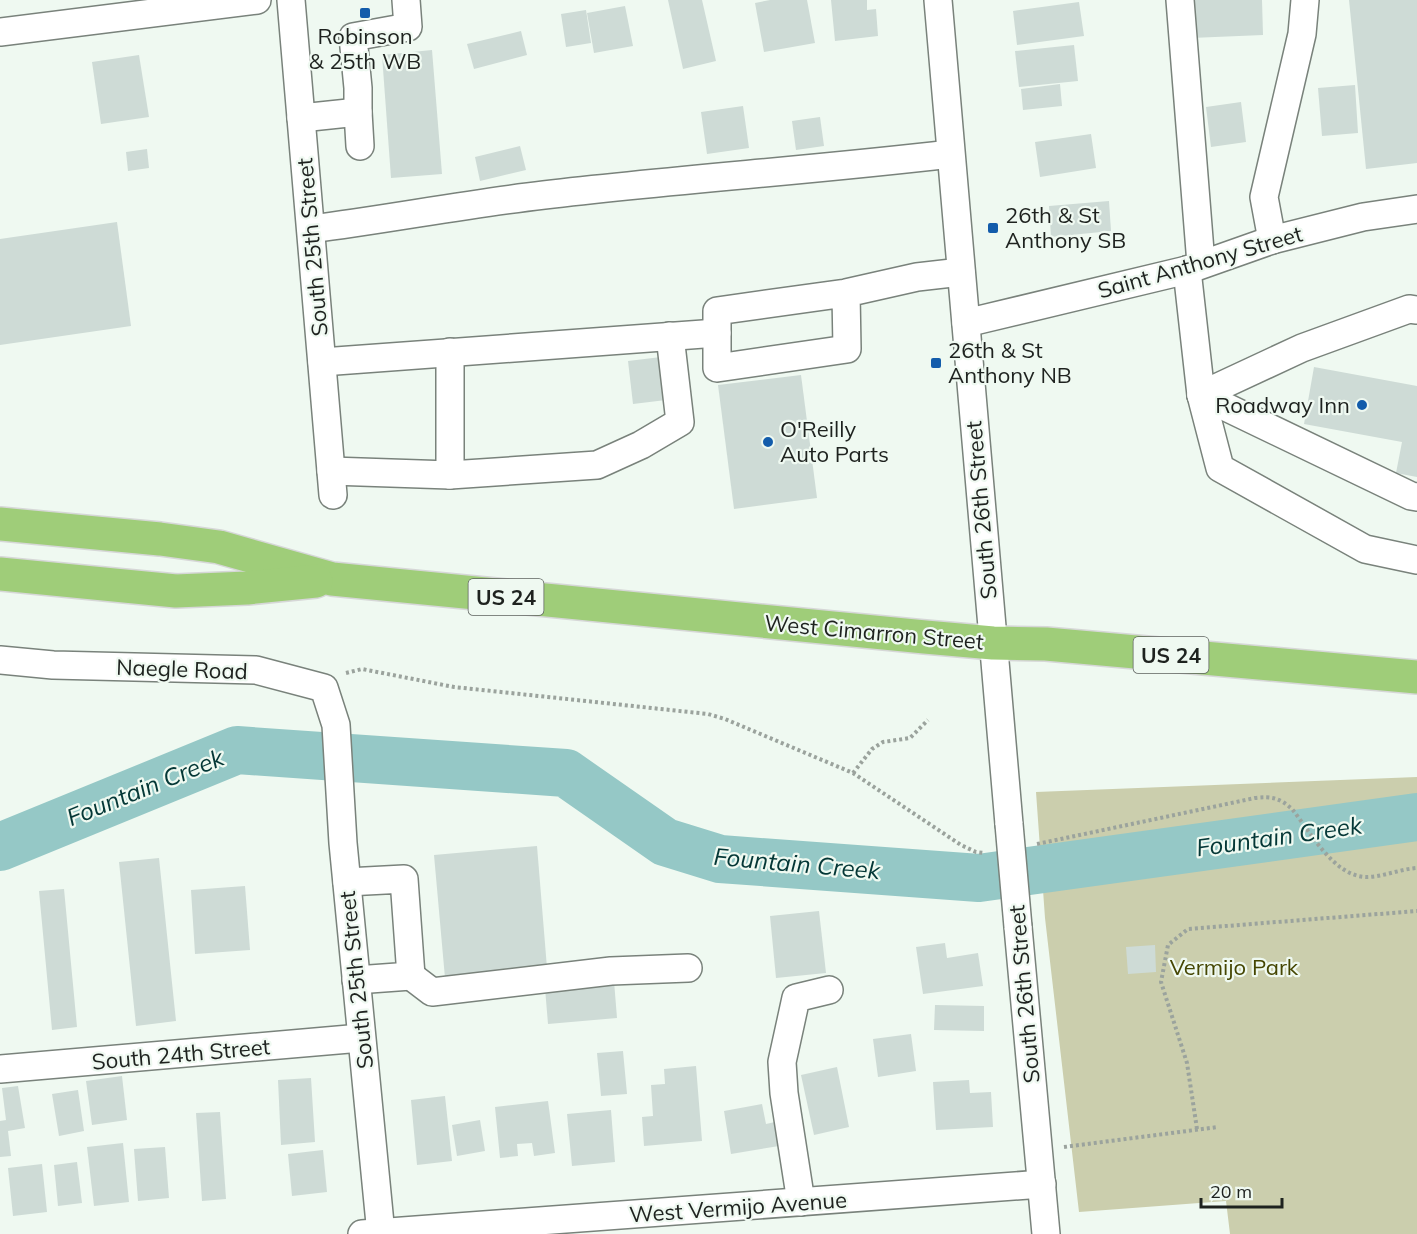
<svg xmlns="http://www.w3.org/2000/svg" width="1417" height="1234" font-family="Mulish,sans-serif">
<rect width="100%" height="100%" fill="#eff9f1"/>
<!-- green -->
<polygon fill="#cbcead" points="1417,777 1417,1234 1230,1234 1226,1201 1079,1212 1045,918 1036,792"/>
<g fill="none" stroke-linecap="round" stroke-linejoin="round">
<!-- river -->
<polyline stroke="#95c8c6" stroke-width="48" points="0,847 237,750 566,773 665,842 720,859 979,878 1417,817"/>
</g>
<!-- building -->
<g fill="#cedbd6">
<polygon points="668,0 702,0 716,61 683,69"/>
<polygon points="770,0 807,0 815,43 764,52 755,3"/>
<polygon points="831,0 867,0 867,10 876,9 878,36 835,41"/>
<polygon points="1189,0 1262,0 1263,35 1191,38"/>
<polygon points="1349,0 1417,0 1417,163 1366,169"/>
<polygon points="1079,2 1084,36 1017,45 1013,11"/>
<polygon points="625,6 633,46 594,53 587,13"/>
<polygon points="586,10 591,43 566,47 561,14"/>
<polygon points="521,31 527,55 474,69 467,44"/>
<polygon points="1074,45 1078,81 1019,87 1015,51"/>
<polygon points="432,50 442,174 391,178 382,55"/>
<polygon points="139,55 149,117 101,124 92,62"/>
<polygon points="1060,84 1062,106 1023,110 1021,89"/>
<polygon points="1355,85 1358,133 1322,136 1318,88"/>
<polygon points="1241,102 1246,142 1211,147 1206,107"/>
<polygon points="743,106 749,148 707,154 701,112"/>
<polygon points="820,117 824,146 796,150 792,121"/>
<polygon points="1091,134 1096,168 1040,177 1035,142"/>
<polygon points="520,146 526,170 480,181 475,157"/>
<polygon points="147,149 149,168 128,171 126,152"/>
<polygon points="1109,201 1111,231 1051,237 1049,206"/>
<polygon points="117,222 131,326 0,345 0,239"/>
<polygon points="661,357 666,400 633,404 628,361"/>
<polygon points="1314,367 1417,386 1417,477 1396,473 1402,442 1304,424"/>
<polygon points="801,375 817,498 734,509 718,385"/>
<polygon points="537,846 547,968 445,978 434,855"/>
<polygon points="159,858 176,1021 136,1026 119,862"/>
<polygon points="245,886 250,950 195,954 191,890"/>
<polygon points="64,889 77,1027 52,1030 39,891"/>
<polygon points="819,911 826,973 776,978 770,916"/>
<polygon points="945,943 947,958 978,953 983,986 923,994 916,947"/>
<polygon points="1155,945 1156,972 1128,974 1126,947"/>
<polygon points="614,981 617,1018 548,1024 545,988"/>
<polygon points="935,1005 984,1006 984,1031 934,1030"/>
<polygon points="911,1034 916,1071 878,1077 873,1039"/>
<polygon points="623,1051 627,1094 601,1096 597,1053"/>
<polygon points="696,1066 702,1141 644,1146 642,1117 653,1116 651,1085 665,1084 664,1069"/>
<polygon points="837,1067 849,1127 814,1135 801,1075"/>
<polygon points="122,1076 127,1120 92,1125 86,1081"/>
<polygon points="311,1078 315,1142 281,1145 278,1080"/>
<polygon points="969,1080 970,1093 991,1092 993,1127 936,1130 933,1082"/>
<polygon points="18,1086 25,1128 8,1131 11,1156 0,1157 0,1121 6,1120 2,1088"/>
<polygon points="78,1090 84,1131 59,1136 52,1094"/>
<polygon points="445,1096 452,1161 417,1165 411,1100"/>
<polygon points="548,1101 555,1153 534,1156 532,1143 517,1144 518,1156 500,1158 495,1107"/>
<polygon points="762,1104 766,1124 775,1122 779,1146 731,1154 724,1111"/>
<polygon points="611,1110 615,1162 572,1166 567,1114"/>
<polygon points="220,1112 226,1199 202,1201 196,1113"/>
<polygon points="480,1120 485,1151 457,1156 452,1125"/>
<polygon points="123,1143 129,1202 94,1206 87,1147"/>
<polygon points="165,1147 169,1198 138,1201 134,1149"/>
<polygon points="323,1150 327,1192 292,1196 288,1154"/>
<polygon points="77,1162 82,1203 58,1206 54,1165"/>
<polygon points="42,1164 47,1212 13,1216 8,1168"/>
</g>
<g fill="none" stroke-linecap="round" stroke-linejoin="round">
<defs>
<g id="minor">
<polyline points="291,0 333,495"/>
<polyline points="938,0 1009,824"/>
<polyline points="1180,0 1201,264"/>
<polyline points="0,32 257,0"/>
<polyline points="358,112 358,88 353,37 408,27 406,0"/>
<polyline points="301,118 358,112 360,146"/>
<path d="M 311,229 C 389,219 466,204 544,195 C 679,179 815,170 950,154"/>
<polyline points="1272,240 1264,197 1302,34 1305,0"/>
<polyline points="1187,270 1201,395 1220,468 1365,549 1417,560"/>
<polyline points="846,293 847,349 717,368 717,311 846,293 917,277 961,272"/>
<polyline points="966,323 1187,270 1272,240 1363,217 1417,209"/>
<polyline points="322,362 717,333"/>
<polyline points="1201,395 1411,496 1417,497"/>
<polyline points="1201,395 1302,348 1409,309 1417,310"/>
<polyline points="331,471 450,475 450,352"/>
<polyline points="450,475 597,465 641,445 680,422 670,336"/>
<polyline points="0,660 53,665 256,670 324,688 336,725 343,843 381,1234"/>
<polyline points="347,882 404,879 411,976 356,980"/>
<polyline points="1018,927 1046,1234"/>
<polyline points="411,976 432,992 611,971 688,968"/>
<polyline points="0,1069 361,1038"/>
<polyline points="801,1202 784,1093 782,1062 796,998 829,990"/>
<polyline points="362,1234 1042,1184"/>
</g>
<g id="highway">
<polyline points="0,524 160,539 219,547 332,579 925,637 993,643 1046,644 1417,677"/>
<polyline points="0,574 176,591 247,588 316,581"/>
</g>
</defs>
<!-- minor casing -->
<use href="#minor" stroke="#79827b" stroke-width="30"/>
<!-- highway casing -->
<use href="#highway" stroke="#d6d7d7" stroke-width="36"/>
<!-- path -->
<g stroke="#9ba39d" stroke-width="4" stroke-dasharray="3 3" stroke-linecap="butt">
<polyline points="346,673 362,669 454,687 708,714 725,719 853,773 961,845 976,852 984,853"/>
<polyline points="853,773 872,749 883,742 910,738 928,720"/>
<path d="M 1037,844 L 1255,798 C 1271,796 1280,798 1292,809 C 1310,831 1333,876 1366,877 C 1383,877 1400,869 1417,868"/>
<polyline points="1197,1129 1187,1063 1161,982 1168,945 1188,929 1417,911"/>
<polyline points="1064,1147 1218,1127"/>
</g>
<!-- minor -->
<use href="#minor" stroke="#fff" stroke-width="27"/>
<!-- highway -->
<use href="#highway" stroke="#9fcd79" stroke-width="33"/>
<defs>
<polyline id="minor-bridge" points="1009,824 1018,927"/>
</defs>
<!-- minor-bridge casing -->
<use href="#minor-bridge" stroke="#79827b" stroke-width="30" stroke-linecap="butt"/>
<!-- minor-bridge -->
<use href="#minor-bridge" stroke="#fff" stroke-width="27"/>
</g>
<!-- markers -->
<g fill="#135cab" stroke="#eff9f1" stroke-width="2">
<rect x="359" y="7" width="12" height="12" rx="3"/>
<rect x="987" y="222" width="12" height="12" rx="3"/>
<rect x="930" y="357" width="12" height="12" rx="3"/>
<circle cx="1362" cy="405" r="6"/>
<circle cx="768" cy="442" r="6"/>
</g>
<g text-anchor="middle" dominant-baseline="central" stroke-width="4.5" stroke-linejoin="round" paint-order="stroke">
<!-- shield labels -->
<g fill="#eff9f1" stroke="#5d625e" stroke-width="1.5">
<rect x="468.5" y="579" width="75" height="36" rx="4.5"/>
<rect x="1133.5" y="637" width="75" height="36" rx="4.5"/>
</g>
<g font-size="21" font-weight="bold" fill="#1e221f">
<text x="506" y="597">US 24</text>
<text x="1171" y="655">US 24</text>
</g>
<!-- poi labels -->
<g font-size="22" fill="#1e221f" stroke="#eff9f1" text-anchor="start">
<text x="365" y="36" text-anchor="middle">Robinson<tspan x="365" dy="25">&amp; 25th WB</tspan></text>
<text x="1005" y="215">26th &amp; St<tspan x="1005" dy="25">Anthony SB</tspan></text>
<text x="948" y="350">26th &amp; St<tspan x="948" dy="25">Anthony NB</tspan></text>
<text x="1350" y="405" text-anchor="end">Roadway Inn</text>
<text x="780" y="429">O'Reilly<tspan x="780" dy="25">Auto Parts</tspan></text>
</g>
<!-- street labels -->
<g font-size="22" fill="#1e221f" stroke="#eff9f1">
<text transform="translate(312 247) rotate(-95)">South 25th Street</text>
<text transform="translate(1200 262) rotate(-16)">Saint Anthony Street</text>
<text transform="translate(981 510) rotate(-95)">South 26th Street</text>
<text transform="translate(874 632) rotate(5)">West Cimarron Street</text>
<text transform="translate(182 669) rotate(2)">Naegle Road</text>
<text transform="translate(356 980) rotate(-96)">South 25th Street</text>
<text transform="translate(1024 994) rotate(-95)">South 26th Street</text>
<text transform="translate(181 1054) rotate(-5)">South 24th Street</text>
<text transform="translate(738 1207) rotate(-4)">West Vermijo Avenue</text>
</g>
<!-- park labels -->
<g font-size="22" fill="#454602" stroke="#eff9f1">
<text x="1234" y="967">Vermijo Park</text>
</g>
<!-- water labels -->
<g font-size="24" font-style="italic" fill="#043736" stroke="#eff9f1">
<text transform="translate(145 787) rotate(-22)">Fountain Creek</text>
<text transform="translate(1279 836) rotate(-8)">Fountain Creek</text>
<text transform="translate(797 863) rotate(5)">Fountain Creek</text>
</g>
</g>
<!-- scale -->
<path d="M1201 1198v9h81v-9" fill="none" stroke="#1e221f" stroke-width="3"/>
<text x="1210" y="1198" font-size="18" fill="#1e221f" stroke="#eff9f1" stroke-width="4.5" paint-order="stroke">20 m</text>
</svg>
